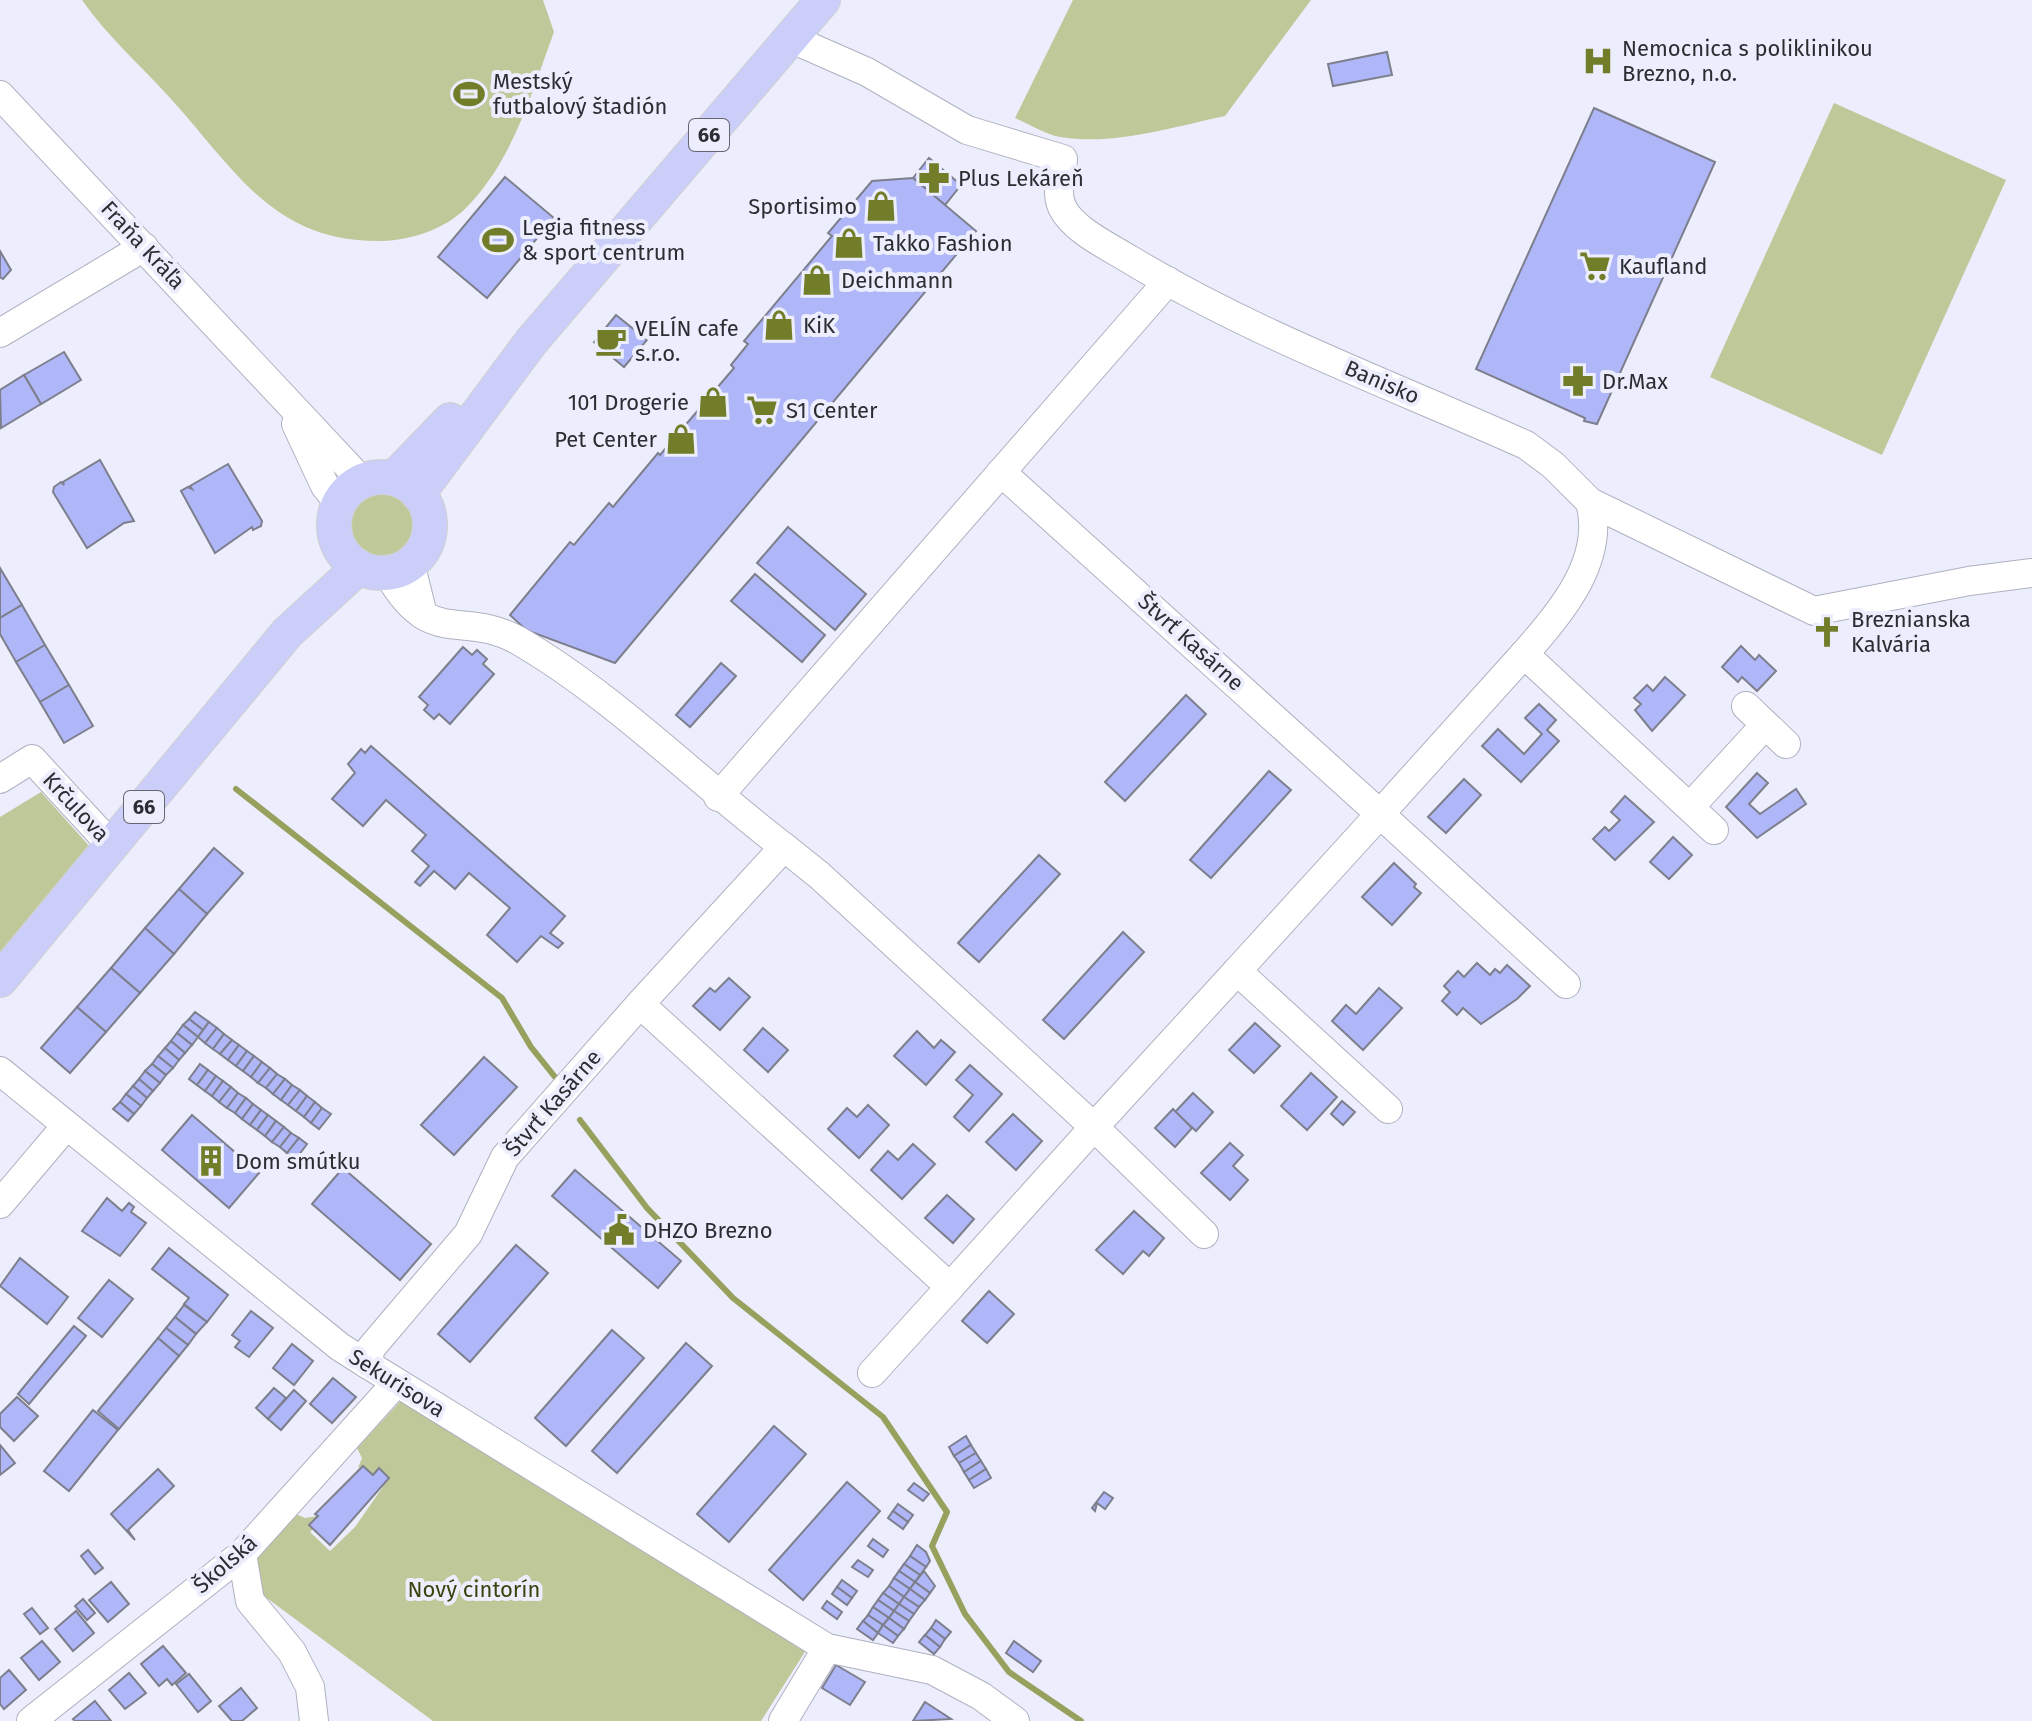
<svg xmlns="http://www.w3.org/2000/svg" width="2032" height="1721" font-family="'Fira Sans',sans-serif">
<rect width="100%" height="100%" fill="#eceefd"/>
<!-- green -->
<g fill="#bfc899">
<path d="M 82,0 L 543,0 L 554,32 C 531,94 513,161 465,209 C 443,230 411,240 382,241 C 274,243 236,171 171,99 C 142,67 107,36 82,0 Z"/>
<path d="M 1073,0 L 1311,0 L 1225,116 C 1173,127 1113,146 1060,137 C 1045,134 1029,124 1015,118 Z"/>
<polygon points="1834,103 2006,180 1882,455 1710,377"/>
<circle cx="383" cy="527" r="35"/>
<polygon points="41,792 91,848 0,954 0,817"/>
<polygon points="409,1392 808,1647 761,1721 433,1721 260,1593 257,1556 296,1514 305,1518 318,1516 309,1525 313,1529 310,1532 330,1551 355,1527 389,1478 379,1468 373,1475 363,1466 358,1468 362,1458 357,1448"/>
</g>
<g fill="none" stroke-linecap="round" stroke-linejoin="round">
<!-- stream -->
<g stroke="#97a15d" stroke-width="6">
<polyline points="236,789 502,998 531,1047 555,1077"/>
<polyline points="580,1120 647,1208 733,1298 883,1417 947,1512 932,1546 965,1614 1009,1672 1081,1721"/>
</g>
</g>
<!-- building -->
<g fill="#b0b7f8" stroke="#7d7f8d" stroke-width="2">
<polygon points="1387,52 1392,75 1333,86 1328,64"/>
<polygon points="1594,108 1715,162 1597,424 1584,421 1585,418 1476,369"/>
<polygon points="929,158 961,185 945,205 913,178"/>
<polygon points="505,177 554,218 487,298 438,257"/>
<polygon points="913,178 976,231 615,663 526,630 510,615 570,542 574,545 609,503 613,507 658,453 660,455 734,368 731,365 748,344 744,341 832,236 828,233 872,181"/>
<polygon points="0,251 11,270 3,279 0,277"/>
<polygon points="616,315 647,340 624,367 594,342"/>
<polygon points="64,352 81,380 41,404 24,375"/>
<polygon points="24,375 41,404 1,428 0,390"/>
<polygon points="100,460 134,521 124,523 87,548 53,492 54,487 61,482 64,485 63,482"/>
<polygon points="228,464 262,521 261,526 253,530 252,527 215,553 181,491 188,487 192,489 190,486"/>
<polygon points="788,527 866,594 835,630 757,563"/>
<polygon points="0,568 22,605 0,618"/>
<polygon points="755,574 825,635 802,662 731,601"/>
<polygon points="22,605 45,645 16,662 0,634 0,618"/>
<polygon points="45,645 69,685 40,702 16,662"/>
<polygon points="1741,646 1755,660 1759,655 1776,671 1757,691 1742,677 1738,682 1722,667"/>
<polygon points="463,647 472,655 477,650 487,659 483,664 494,674 450,724 439,714 434,719 424,710 428,705 419,697"/>
<polygon points="721,663 736,676 690,727 676,715"/>
<polygon points="1665,677 1685,695 1652,731 1635,710 1641,704 1634,698 1647,685 1653,691"/>
<polygon points="69,685 93,726 64,743 40,702"/>
<polygon points="1186,695 1206,714 1125,801 1105,782"/>
<polygon points="1539,704 1556,720 1547,730 1559,741 1521,782 1482,746 1498,729 1524,754 1542,734 1525,718"/>
<polygon points="371,746 565,916 550,933 563,943 558,948 541,936 517,962 487,935 510,908 469,873 455,889 434,871 420,886 415,882 429,866 412,851 426,835 386,800 363,826 332,799 355,773 348,764 361,749 365,753"/>
<polygon points="1269,771 1291,790 1211,878 1190,860"/>
<polygon points="1757,773 1768,783 1749,804 1760,814 1796,789 1806,804 1757,838 1726,807"/>
<polygon points="1464,779 1481,795 1446,833 1428,817"/>
<polygon points="1625,796 1654,822 1615,860 1593,839 1605,827 1609,831 1620,820 1611,812"/>
<polygon points="1673,837 1692,855 1669,879 1650,862"/>
<polygon points="214,848 243,873 207,914 179,889"/>
<polygon points="1039,855 1060,874 979,962 958,943"/>
<polygon points="1394,863 1416,884 1414,887 1421,893 1392,925 1362,897"/>
<polygon points="179,889 207,914 174,954 145,928"/>
<polygon points="145,928 174,954 140,993 111,968"/>
<polygon points="1123,932 1144,952 1064,1039 1043,1020"/>
<polygon points="1477,963 1490,975 1495,969 1500,973 1507,965 1530,986 1517,999 1481,1024 1463,1008 1457,1015 1442,1001 1450,992 1444,986 1458,971 1464,977"/>
<polygon points="111,968 140,993 106,1032 77,1007"/>
<polygon points="729,978 750,997 720,1030 693,1006 710,988 715,992"/>
<polygon points="1379,988 1402,1008 1363,1050 1332,1021 1346,1005 1356,1014"/>
<polygon points="77,1007 106,1032 70,1073 41,1048"/>
<polygon points="195,1012 209,1022 203,1030 189,1019"/>
<polygon points="189,1019 203,1030 198,1037 183,1025"/>
<polygon points="209,1022 217,1028 205,1043 198,1037"/>
<polygon points="1255,1023 1280,1046 1254,1073 1229,1050"/>
<polygon points="183,1025 198,1037 192,1045 177,1033"/>
<polygon points="217,1028 224,1034 213,1049 205,1043"/>
<polygon points="763,1028 788,1050 768,1072 744,1050"/>
<polygon points="917,1031 934,1048 941,1040 955,1052 926,1085 894,1056"/>
<polygon points="177,1033 192,1045 185,1053 171,1041"/>
<polygon points="224,1034 232,1040 220,1054 213,1049"/>
<polygon points="232,1040 239,1045 228,1060 220,1054"/>
<polygon points="171,1041 185,1053 179,1060 165,1048"/>
<polygon points="239,1045 247,1051 236,1066 228,1060"/>
<polygon points="165,1048 179,1060 173,1068 158,1056"/>
<polygon points="247,1051 254,1056 243,1071 236,1066"/>
<polygon points="158,1056 173,1068 166,1075 152,1064"/>
<polygon points="254,1056 262,1062 251,1077 243,1071"/>
<polygon points="484,1057 517,1087 454,1155 421,1125"/>
<polygon points="262,1062 270,1068 258,1083 251,1077"/>
<polygon points="152,1064 166,1075 160,1083 145,1071"/>
<polygon points="200,1064 208,1070 197,1085 189,1079"/>
<polygon points="970,1065 1002,1094 969,1131 954,1117 973,1095 956,1080"/>
<polygon points="270,1068 277,1074 266,1088 258,1083"/>
<polygon points="208,1070 216,1076 205,1091 197,1085"/>
<polygon points="145,1071 160,1083 153,1091 139,1079"/>
<polygon points="1311,1073 1337,1097 1307,1130 1281,1106"/>
<polygon points="277,1074 285,1079 273,1094 266,1088"/>
<polygon points="216,1076 223,1081 212,1096 205,1091"/>
<polygon points="139,1079 153,1091 147,1098 133,1086"/>
<polygon points="285,1079 292,1085 281,1100 273,1094"/>
<polygon points="223,1081 231,1087 219,1102 212,1096"/>
<polygon points="292,1085 300,1090 288,1105 281,1100"/>
<polygon points="133,1086 147,1098 141,1106 126,1094"/>
<polygon points="231,1087 238,1093 227,1108 219,1102"/>
<polygon points="300,1090 307,1096 296,1111 288,1105"/>
<polygon points="238,1093 246,1098 235,1113 227,1108"/>
<polygon points="1193,1093 1213,1112 1196,1131 1175,1112"/>
<polygon points="126,1094 141,1106 134,1114 120,1102"/>
<polygon points="307,1096 315,1102 304,1117 296,1111"/>
<polygon points="246,1098 253,1104 242,1119 235,1113"/>
<polygon points="1342,1101 1355,1112 1343,1125 1331,1114"/>
<polygon points="120,1102 134,1114 128,1121 113,1109"/>
<polygon points="315,1102 322,1108 311,1123 304,1117"/>
<polygon points="253,1104 261,1110 250,1125 242,1119"/>
<polygon points="868,1105 889,1125 859,1158 828,1129 847,1108 857,1117"/>
<polygon points="322,1108 331,1114 319,1129 311,1123"/>
<polygon points="1173,1109 1192,1128 1175,1147 1155,1128"/>
<polygon points="261,1110 268,1115 257,1130 250,1125"/>
<polygon points="1013,1114 1042,1141 1016,1170 986,1142"/>
<polygon points="192,1115 259,1173 229,1208 162,1150"/>
<polygon points="268,1115 276,1121 265,1136 257,1130"/>
<polygon points="276,1121 284,1127 272,1142 265,1136"/>
<polygon points="284,1127 291,1133 280,1147 272,1142"/>
<polygon points="291,1133 299,1138 287,1153 280,1147"/>
<polygon points="299,1138 307,1144 296,1159 287,1153"/>
<polygon points="1230,1143 1243,1155 1233,1166 1248,1180 1230,1200 1201,1173"/>
<polygon points="913,1144 935,1164 902,1199 871,1170 888,1151 898,1160"/>
<polygon points="343,1168 431,1244 400,1280 312,1204"/>
<polygon points="575,1170 681,1261 658,1288 552,1196"/>
<polygon points="947,1195 974,1219 953,1243 925,1218"/>
<polygon points="107,1198 122,1211 129,1203 134,1207 131,1212 146,1223 120,1256 82,1231"/>
<polygon points="1134,1211 1164,1238 1149,1256 1143,1251 1123,1274 1096,1250"/>
<polygon points="516,1245 548,1273 470,1362 438,1334"/>
<polygon points="169,1248 228,1295 207,1322 184,1304 189,1298 152,1269"/>
<polygon points="20,1258 68,1297 47,1324 0,1286"/>
<polygon points="109,1280 133,1299 102,1337 78,1318"/>
<polygon points="989,1291 1014,1314 987,1343 962,1321"/>
<polygon points="184,1305 207,1322 196,1334 175,1317"/>
<polygon points="251,1311 273,1328 249,1357 235,1347 240,1341 232,1335"/>
<polygon points="175,1317 196,1334 188,1345 166,1328"/>
<polygon points="74,1326 86,1336 29,1404 18,1394"/>
<polygon points="166,1328 188,1345 179,1356 158,1338"/>
<polygon points="612,1330 644,1358 566,1446 535,1418"/>
<polygon points="158,1338 179,1356 119,1429 98,1411"/>
<polygon points="686,1343 712,1366 617,1473 592,1451"/>
<polygon points="292,1344 313,1361 294,1385 273,1368"/>
<polygon points="333,1378 356,1397 332,1423 310,1404"/>
<polygon points="274,1388 286,1398 268,1419 256,1408"/>
<polygon points="294,1390 306,1401 281,1430 268,1419"/>
<polygon points="17,1397 38,1416 14,1441 0,1427 0,1414"/>
<polygon points="93,1410 118,1430 69,1491 44,1471"/>
<polygon points="774,1426 806,1454 729,1542 697,1514"/>
<polygon points="966,1436 971,1445 954,1456 949,1447"/>
<polygon points="0,1445 15,1463 0,1475"/>
<polygon points="971,1445 976,1453 959,1463 954,1456"/>
<polygon points="976,1453 981,1461 964,1472 959,1463"/>
<polygon points="981,1461 986,1469 969,1480 964,1472"/>
<polygon points="363,1466 373,1475 379,1468 389,1478 330,1545 309,1525 318,1516 315,1514"/>
<polygon points="158,1469 174,1486 128,1530 135,1540 111,1514"/>
<polygon points="986,1469 991,1478 974,1488 969,1480"/>
<polygon points="847,1482 880,1511 803,1600 769,1570"/>
<polygon points="914,1483 929,1494 923,1501 908,1490"/>
<polygon points="1104,1492 1113,1498 1105,1509 1097,1503 1095,1511 1092,1508"/>
<polygon points="898,1504 913,1515 908,1522 893,1511"/>
<polygon points="893,1511 908,1522 903,1529 888,1518"/>
<polygon points="873,1539 888,1550 883,1557 868,1546"/>
<polygon points="917,1545 926,1552 930,1561 926,1567 910,1556"/>
<polygon points="88,1550 103,1568 95,1574 81,1556"/>
<polygon points="910,1556 926,1567 920,1575 904,1564"/>
<polygon points="858,1560 873,1570 868,1577 852,1567"/>
<polygon points="904,1564 920,1575 915,1582 899,1571"/>
<polygon points="899,1571 915,1582 910,1589 894,1578"/>
<polygon points="924,1571 935,1586 930,1593 915,1582"/>
<polygon points="894,1578 910,1589 904,1597 889,1586"/>
<polygon points="842,1580 857,1591 852,1598 837,1587"/>
<polygon points="111,1582 129,1604 108,1622 89,1600"/>
<polygon points="915,1582 930,1593 925,1600 910,1589"/>
<polygon points="889,1586 904,1597 899,1604 883,1593"/>
<polygon points="837,1587 852,1598 847,1605 832,1594"/>
<polygon points="910,1589 925,1600 919,1607 904,1597"/>
<polygon points="883,1593 899,1604 894,1611 878,1600"/>
<polygon points="904,1597 919,1607 914,1614 899,1604"/>
<polygon points="83,1599 95,1613 87,1620 75,1606"/>
<polygon points="878,1600 894,1611 889,1618 873,1607"/>
<polygon points="827,1601 842,1612 837,1619 822,1608"/>
<polygon points="899,1604 914,1614 909,1621 894,1611"/>
<polygon points="873,1607 889,1618 883,1625 868,1615"/>
<polygon points="32,1608 48,1628 40,1634 24,1614"/>
<polygon points="76,1611 94,1633 73,1651 55,1629"/>
<polygon points="894,1611 909,1621 904,1629 889,1618"/>
<polygon points="868,1615 883,1625 878,1633 863,1621"/>
<polygon points="889,1618 904,1629 898,1636 883,1625"/>
<polygon points="936,1620 951,1632 945,1639 931,1628"/>
<polygon points="863,1621 878,1633 873,1640 857,1629"/>
<polygon points="883,1625 898,1636 893,1643 878,1633"/>
<polygon points="931,1628 945,1639 940,1647 925,1635"/>
<polygon points="925,1635 940,1647 934,1654 919,1642"/>
<polygon points="42,1641 60,1662 39,1680 21,1658"/>
<polygon points="1014,1641 1041,1661 1033,1672 1006,1653"/>
<polygon points="163,1646 186,1673 172,1685 167,1679 159,1686 141,1664"/>
<polygon points="836,1665 865,1682 850,1705 822,1688"/>
<polygon points="9,1670 26,1690 4,1709 0,1704 0,1678"/>
<polygon points="129,1673 146,1693 125,1709 109,1690"/>
<polygon points="189,1674 211,1701 198,1712 176,1684"/>
<polygon points="241,1688 257,1708 242,1721 232,1721 219,1706"/>
<polygon points="95,1701 111,1721 75,1721 73,1719"/>
<polygon points="925,1702 951,1719 913,1721"/>
</g>
<g fill="none" stroke-linecap="round" stroke-linejoin="round">
<defs>
<g id="minor">
<path d="M 792,39 L 867,72 L 967,130 L 1063,159 C 1062,175 1055,191 1062,207 C 1073,230 1108,246 1129,259 C 1255,335 1392,385 1526,445 L 1553,465 L 1590,502 L 1814,611 L 1969,581 L 2032,573"/>
<polyline points="0,95 362,481"/>
<polyline points="0,333 144,247"/>
<polyline points="296,424 325,486 339,503"/>
<polyline points="1001,472 1380,814 1237,971"/>
<path d="M 1590,502 C 1606,560 1560,614 1524,654 L 1714,830"/>
<polyline points="410,563 423,615"/>
<path d="M 387,572 C 431,651 461,608 519,641 C 615,697 696,780 784,847 L 640,1004"/>
<polyline points="1524,654 1380,814 1566,984"/>
<polyline points="1746,706 1786,744"/>
<polyline points="0,779 32,759 112,846"/>
<polyline points="718,797 1168,281"/>
<polyline points="1690,807 1765,725"/>
<polyline points="0,1071 340,1347 367,1364 827,1648 932,1670 981,1696 1015,1721"/>
<polyline points="0,1204 66,1126"/>
<polyline points="1204,1234 1094,1127 1237,971 1388,1109"/>
<polyline points="367,1364 371,1348 468,1234 505,1157 640,1004 950,1287 1094,1127 819,875 784,847"/>
<polyline points="872,1373 950,1287"/>
<polyline points="242,1554 250,1601 292,1652 310,1687 314,1721"/>
<polyline points="31,1721 242,1554 396,1383"/>
<polyline points="783,1721 827,1648"/>
</g>
<g id="major">
<circle cx="382" cy="525" r="48"/>
<polyline points="394,478 450,420"/>
<polyline points="418,494 531,342 823,0"/>
<polyline points="0,980 287,633 359,567"/>
</g>
</defs>
<!-- minor casing -->
<use href="#minor" stroke="#afb1c0" stroke-width="30"/>
<!-- major casing -->
<use href="#major" stroke="#d1d1d2" stroke-width="36"/>
<!-- minor -->
<use href="#minor" stroke="#fff" stroke-width="28"/>
<!-- major -->
<use href="#major" stroke="#cacef8" stroke-width="34"/>
</g>
<!-- icons -->
<defs>
<symbol id="hospital-bare" viewBox="-9 -9 18 18"><path d="M-5-5h3v3.5h4V-5h3V5h-3V1.5h-4V5h-3Z" fill="#727d29" stroke="#eceefd" stroke-width="2.5" paint-order="stroke"/></symbol>
<symbol id="stadium-bare" viewBox="-9 -9 18 18"><path d="M0-5a6.5 5 0 1 0 0 10a6.5 5 0 1 0 0-10ZM-3.5-1.8h7v3.6h-7Z" fill="#727d29" stroke="#eceefd" stroke-width="2.5" paint-order="stroke"/></symbol>
<symbol id="pharmacy-bare" viewBox="-9 -9 18 18"><path d="M-2-6h4v4h4v4h-4v4h-4v-4h-4v-4h4Z" fill="#727d29" stroke="#eceefd" stroke-width="2.5" paint-order="stroke"/></symbol>
<symbol id="shop-bare" viewBox="-9 -9 18 18"><path d="M-5-2.5h2.3a2.7 3.5 0 0 1 5.4 0H5L5.5 6h-11ZM-1.5-2.5h3a1.5 2.3 0 0 0-3 0Z" fill="#727d29" stroke="#eceefd" stroke-width="2.5" paint-order="stroke"/></symbol>
<symbol id="supermarket-bare" viewBox="-9 -9 18 18"><path d="M-6-5.5h2.5l.6 2H6L4.5 2H-2.5L-4.4-4H-6ZM-1.5 3.2a1.3 1.3 0 1 0 .1 0ZM3 3.2a1.3 1.3 0 1 0 .1 0Z" fill="#727d29" stroke="#eceefd" stroke-width="2.5" paint-order="stroke"/></symbol>
<symbol id="cafe-bare" viewBox="-9 -9 18 18"><path d="M-5.5-4.5H6V0H3Q3 3.5 0 3.5H-2.5Q-5.5 3.5-5.5 0ZM3-3.2v2h1.7v-2ZM-6 4.5H4V6H-6Z" fill="#727d29" stroke="#eceefd" stroke-width="2.5" paint-order="stroke"/></symbol>
<symbol id="church-bare" viewBox="-9 -9 18 18"><path d="M-1.2-6h2.4v3.5h3.3v2.4h-3.3V6h-2.4V-.1h-3.3v-2.4h3.3Z" fill="#727d29" stroke="#eceefd" stroke-width="2.5" paint-order="stroke"/></symbol>
<symbol id="building-bare" viewBox="-9 -9 18 18"><path d="M-4-6H4V6H1V3H-1V6H-4ZM-2.5-4.3h1.7v1.8h-1.7ZM.8-4.3h1.7v1.8H.8ZM-2.5-1h1.7V.8h-1.7ZM.8-1h1.7V.8H.8Z" fill="#727d29" stroke="#eceefd" stroke-width="2.5" paint-order="stroke"/></symbol>
<symbol id="civic-bare" viewBox="-9 -9 18 18"><path d="M-.6-6.5H3V-4.5H.6V-3L4-1V1h2V6H-6V1h2V-1L-.6-3ZM-1.2 2.5V6h2.4V2.5Z" fill="#727d29" stroke="#eceefd" stroke-width="2.5" paint-order="stroke"/></symbol>
</defs>
<g fill-rule="evenodd">
<use href="#hospital-bare" x="1576" y="39" width="44" height="44"/>
<use href="#stadium-bare" x="447" y="72" width="44" height="44"/>
<use href="#pharmacy-bare" x="912" y="156" width="44" height="44"/>
<use href="#shop-bare" x="859" y="184" width="44" height="44"/>
<use href="#stadium-bare" x="476" y="218" width="44" height="44"/>
<use href="#shop-bare" x="827" y="221" width="44" height="44"/>
<use href="#supermarket-bare" x="1573" y="244" width="44" height="44"/>
<use href="#shop-bare" x="795" y="258" width="44" height="44"/>
<use href="#shop-bare" x="757" y="303" width="44" height="44"/>
<use href="#cafe-bare" x="589" y="319" width="44" height="44"/>
<use href="#pharmacy-bare" x="1556" y="359" width="44" height="44"/>
<use href="#shop-bare" x="691" y="380" width="44" height="44"/>
<use href="#supermarket-bare" x="740" y="388" width="44" height="44"/>
<use href="#shop-bare" x="659" y="417" width="44" height="44"/>
<use href="#church-bare" x="1805" y="610" width="44" height="44"/>
<use href="#building-bare" x="189" y="1139" width="44" height="44"/>
<use href="#civic-bare" x="597" y="1208" width="44" height="44"/>
</g>
<g text-anchor="middle" dominant-baseline="central" stroke-width="8" stroke-linejoin="round" paint-order="stroke">
<!-- shield labels -->
<g fill="#eceefd" stroke="#66666f" stroke-width="2">
<rect x="689" y="119" width="40" height="32" rx="6"/>
<rect x="124" y="791" width="40" height="32" rx="6"/>
</g>
<g font-size="20" font-weight="bold" fill="#2c2c32">
<text x="709" y="135">66</text>
<text x="144" y="807">66</text>
</g>
<!-- poi labels -->
<g font-size="22" fill="#2c2c32" stroke="#eceefd" text-anchor="start">
<text x="1622" y="48">Nemocnica s poliklinikou<tspan x="1622" dy="25">Brezno, n.o.</tspan></text>
<text x="493" y="81">Mestský<tspan x="493" dy="25">futbalový štadión</tspan></text>
<text x="958" y="178">Plus Lekáreň</text>
<text x="857" y="206" text-anchor="end">Sportisimo</text>
<text x="522" y="227">Legia fitness<tspan x="522" dy="25">&amp; sport centrum</tspan></text>
<text x="873" y="243">Takko Fashion</text>
<text x="1619" y="266">Kaufland</text>
<text x="841" y="280">Deichmann</text>
<text x="803" y="325">KiK</text>
<text x="635" y="328">VELÍN cafe<tspan x="635" dy="25">s.r.o.</tspan></text>
<text x="1602" y="381">Dr.Max</text>
<text x="689" y="402" text-anchor="end">101 Drogerie</text>
<text x="786" y="410">S1 Center</text>
<text x="657" y="439" text-anchor="end">Pet Center</text>
<text x="1851" y="619">Breznianska<tspan x="1851" dy="25">Kalvária</tspan></text>
<text x="235" y="1161">Dom smútku</text>
<text x="643" y="1230">DHZO Brezno</text>
</g>
<!-- street labels -->
<g font-size="22" fill="#2c2c32" stroke="#eceefd">
<text transform="translate(143 245) rotate(47)">Fraňa Kráľa</text>
<text transform="translate(1382 382) rotate(23)">Banisko</text>
<text transform="translate(1191 642) rotate(42)">Štvrť Kasárne</text>
<text transform="translate(76 807) rotate(47)">Krčulova</text>
<text transform="translate(553 1103) rotate(-49)">Štvrť Kasárne</text>
<text transform="translate(397 1383) rotate(32)">Sekurisova</text>
<text transform="translate(225 1564) rotate(-41)">Školská</text>
</g>
<!-- park labels -->
<g font-size="22" fill="#3c420d" stroke="#eceefd">
<text x="474" y="1589">Nový cintorín</text>
</g>
</g>
</svg>
